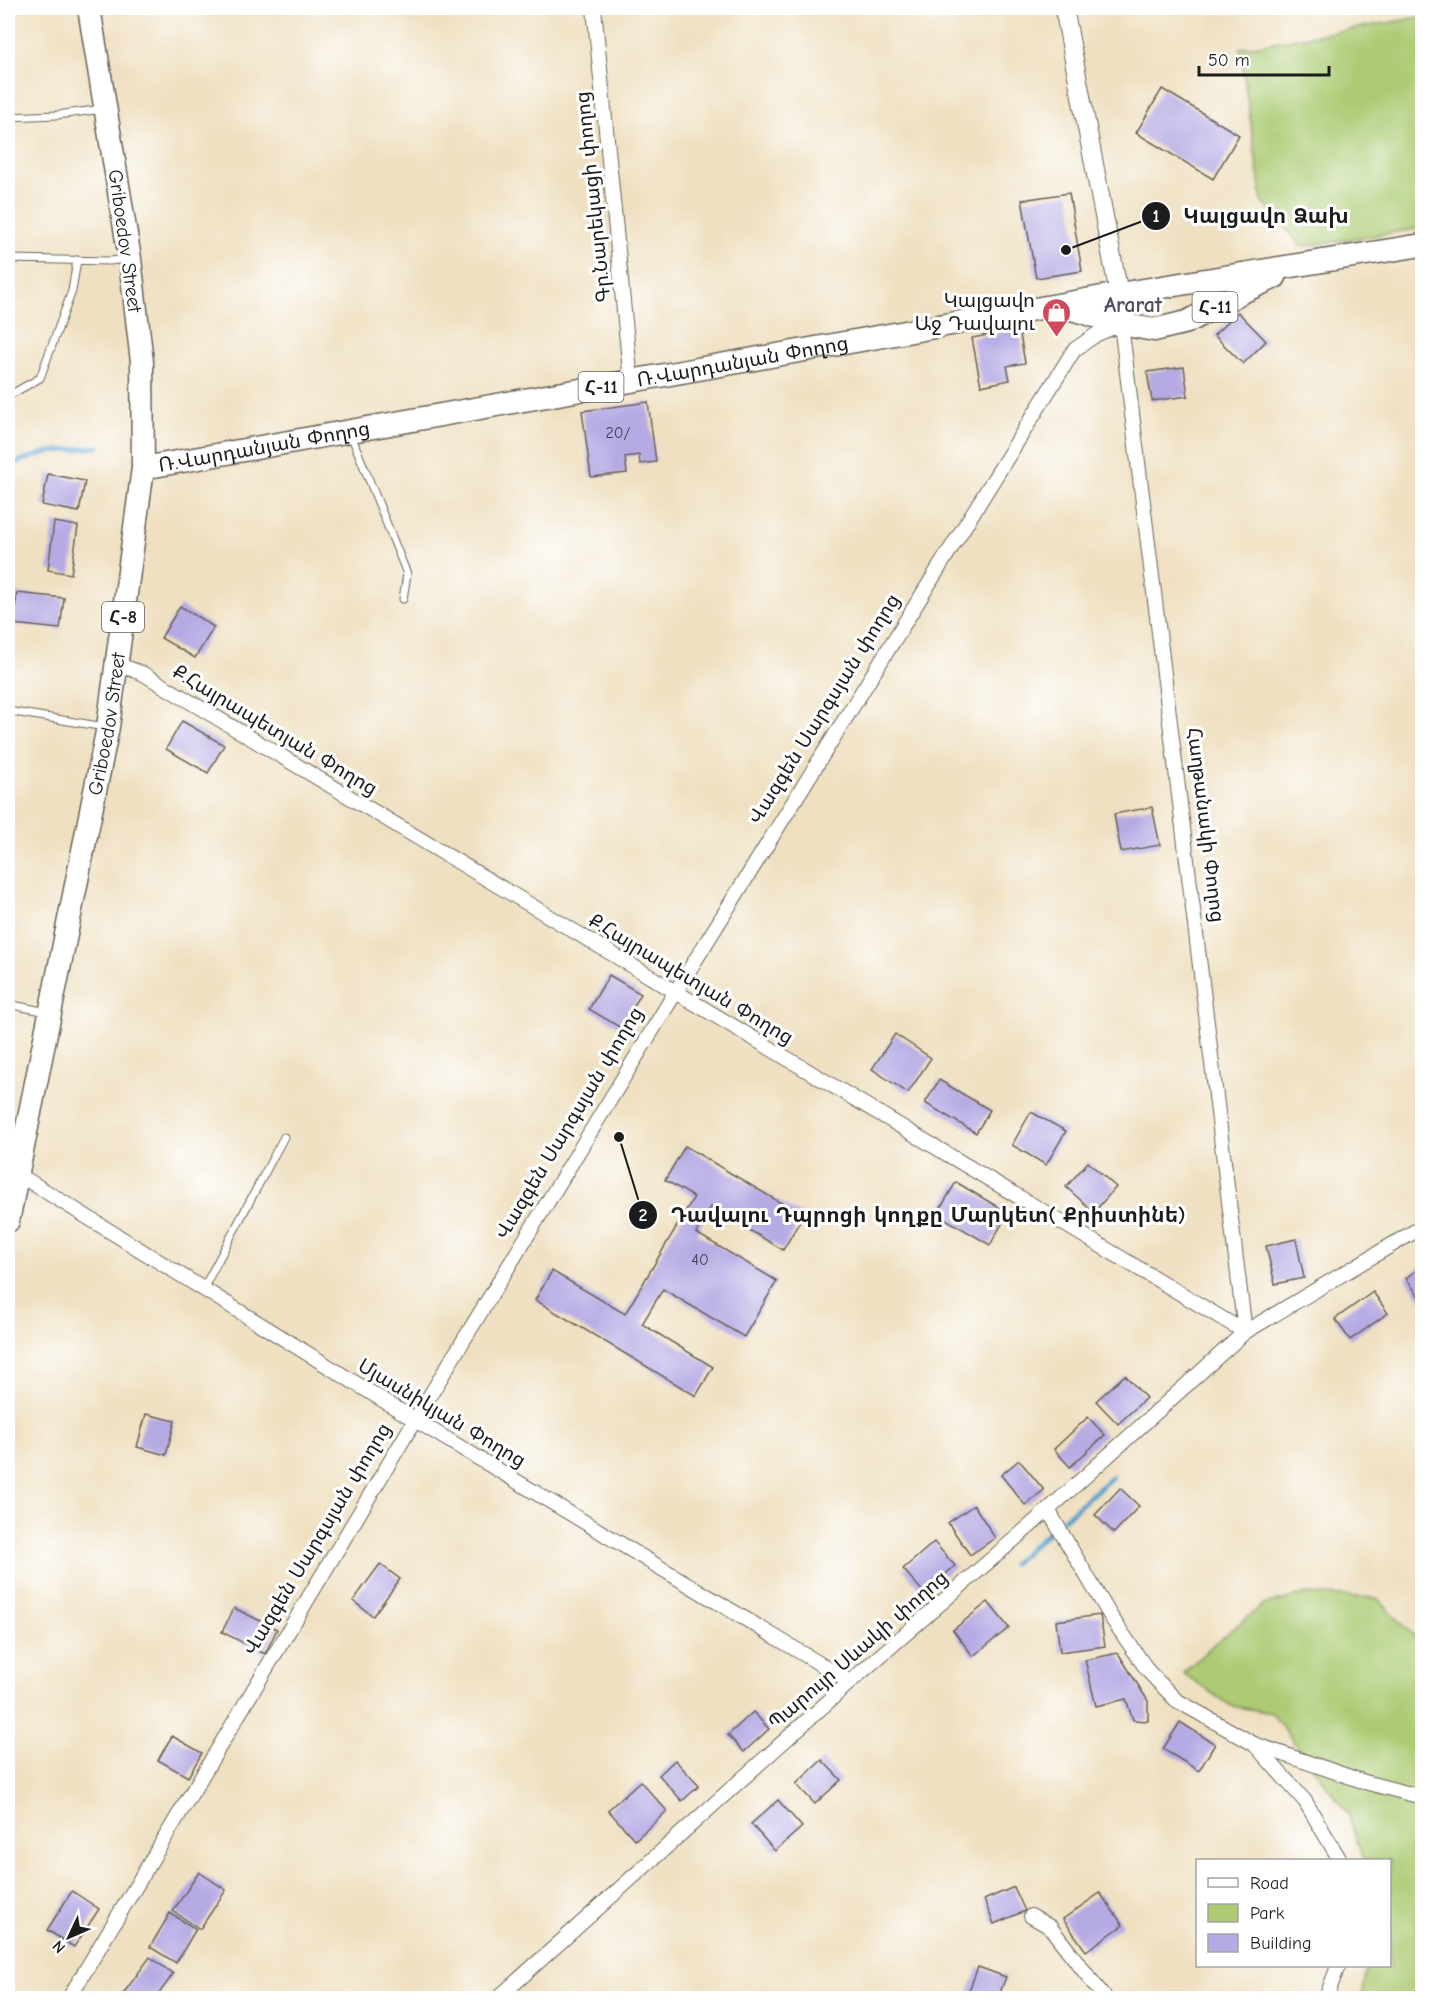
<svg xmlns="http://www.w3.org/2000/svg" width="1430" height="2006" font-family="'Comic Neue','Noto Sans Armenian',sans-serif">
<rect width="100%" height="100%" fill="#fff"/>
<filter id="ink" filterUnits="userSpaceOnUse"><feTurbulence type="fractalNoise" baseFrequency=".0167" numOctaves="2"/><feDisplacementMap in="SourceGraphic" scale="12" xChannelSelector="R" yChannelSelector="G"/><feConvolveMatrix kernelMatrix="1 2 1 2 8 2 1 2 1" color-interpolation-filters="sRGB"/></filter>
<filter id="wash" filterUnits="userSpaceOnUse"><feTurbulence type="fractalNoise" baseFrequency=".008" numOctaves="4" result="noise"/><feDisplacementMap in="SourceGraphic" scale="24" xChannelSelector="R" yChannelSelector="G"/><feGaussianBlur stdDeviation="1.35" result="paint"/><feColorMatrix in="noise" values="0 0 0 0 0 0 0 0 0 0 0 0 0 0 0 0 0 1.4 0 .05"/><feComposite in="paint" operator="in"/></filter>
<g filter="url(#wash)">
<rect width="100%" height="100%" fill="#efe0c1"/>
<!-- green -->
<g fill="#accb73" stroke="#647448" stroke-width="1.5">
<polygon points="1422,17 1422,228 1302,247 1262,201 1240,48"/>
<polygon points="1307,1594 1377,1598 1422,1644 1422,1998 1362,1998 1367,1966 1390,1966 1390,1860 1363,1860 1348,1814 1272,1713 1231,1706 1183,1673 1215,1643 1263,1605"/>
</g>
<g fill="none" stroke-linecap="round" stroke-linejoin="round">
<!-- stream -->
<g stroke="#57a2cf" stroke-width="5">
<polyline points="8,465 48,452 98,447"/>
<polyline points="1064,1519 1112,1477"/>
<polyline points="1012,1564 1051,1530"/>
</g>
</g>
<g id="blocks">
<!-- building -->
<g fill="#b6aae4">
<polygon points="1162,89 1239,135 1213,179 1136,133"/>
<polygon points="1069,193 1082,271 1036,278 1022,200"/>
<polygon points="1238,312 1266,341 1243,364 1214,335"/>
<polygon points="1019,329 1025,363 1007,366 1010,380 981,386 972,338"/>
<polygon points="1184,367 1188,396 1152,401 1147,372"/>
<polygon points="648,402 656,462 640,464 639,455 625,457 627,473 591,477 582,411"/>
<polygon points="48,474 85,481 79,512 42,505"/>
<polygon points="54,522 78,526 71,574 48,570"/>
<polygon points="17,593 64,598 60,629 13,624"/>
<polygon points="180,606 214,627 195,658 161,638"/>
<polygon points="182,721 224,745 208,773 166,749"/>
<polygon points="1152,807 1160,845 1121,852 1114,814"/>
<polygon points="609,975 641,994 621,1028 589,1009"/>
<polygon points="895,1034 931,1058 908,1093 872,1069"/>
<polygon points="939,1080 990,1110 976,1133 925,1103"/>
<polygon points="1031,1112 1066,1131 1046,1165 1012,1145"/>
<polygon points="685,1146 803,1216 783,1250 711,1207 696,1233 777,1281 744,1337 663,1289 642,1324 713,1367 696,1396 535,1300 552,1271 625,1314 694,1197 665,1180"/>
<polygon points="1088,1162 1116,1187 1094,1212 1066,1187"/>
<polygon points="956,1182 1008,1213 990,1245 937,1214"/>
<polygon points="1296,1239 1304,1278 1275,1284 1266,1246"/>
<polygon points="1422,1266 1422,1301 1406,1278"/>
<polygon points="1373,1292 1388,1313 1350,1340 1335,1319"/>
<polygon points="1125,1375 1146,1398 1118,1424 1096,1401"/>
<polygon points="146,1414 175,1421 166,1455 137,1447"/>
<polygon points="1088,1417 1105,1435 1070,1467 1054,1449"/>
<polygon points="1019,1460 1044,1490 1025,1505 1001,1475"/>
<polygon points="1120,1488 1139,1506 1114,1533 1095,1515"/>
<polygon points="974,1505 995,1538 970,1555 948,1523"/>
<polygon points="934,1542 955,1566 924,1593 903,1569"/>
<polygon points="380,1564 400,1579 373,1616 353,1601"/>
<polygon points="988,1602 1009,1628 973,1656 953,1630"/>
<polygon points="234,1608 277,1629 265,1654 222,1632"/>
<polygon points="1100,1615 1105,1646 1060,1652 1056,1621"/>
<polygon points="1118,1653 1148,1701 1148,1721 1133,1720 1126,1699 1096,1706 1085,1660"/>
<polygon points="753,1712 769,1729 744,1752 728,1735"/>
<polygon points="1180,1722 1215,1744 1199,1771 1163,1749"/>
<polygon points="172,1736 202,1753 188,1777 158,1760"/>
<polygon points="675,1760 699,1786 682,1801 659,1775"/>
<polygon points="822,1760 841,1780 815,1804 796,1784"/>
<polygon points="640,1781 667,1811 635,1840 608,1810"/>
<polygon points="778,1800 802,1827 775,1851 751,1824"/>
<polygon points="199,1872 226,1890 200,1929 173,1911"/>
<polygon points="1014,1887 1025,1911 994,1924 984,1900"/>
<polygon points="72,1891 99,1909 74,1947 47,1930"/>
<polygon points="1100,1893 1123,1925 1086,1951 1063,1919"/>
<polygon points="170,1913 196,1929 176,1963 150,1947"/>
<polygon points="150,1957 173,1974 156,1998 120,1998"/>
<polygon points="978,1967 1006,1977 998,1998 983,1998 968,1993"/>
</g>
</g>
</g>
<g filter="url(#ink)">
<use href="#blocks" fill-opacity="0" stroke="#666156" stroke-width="1.5"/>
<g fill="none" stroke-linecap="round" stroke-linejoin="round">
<defs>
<g id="service">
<polyline points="8,117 57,115 103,109"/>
<polyline points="8,259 110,261 127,259"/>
<polyline points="8,396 40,378 72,291 77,260"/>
<polyline points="351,435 407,574 403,599"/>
<polyline points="8,711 105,727"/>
<polyline points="8,1004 47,1012"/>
<polyline points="203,1289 284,1137"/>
</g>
<g id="minor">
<polyline points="594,8 631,382"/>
<polyline points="116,664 142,673 1245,1332"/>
<polyline points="16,1173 415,1420 850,1682"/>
<polyline points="1048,1510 1111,1617 1148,1671 1176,1700 1254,1744 1368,1783 1422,1797"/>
<polyline points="1255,1745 1305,1801 1340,1860"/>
<polyline points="1031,1916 1050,1927 1105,1998"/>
<polyline points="69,1998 415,1420 675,993 1074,350 1097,334 1121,324 1245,1332"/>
<polyline points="498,1998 850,1682 1048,1510 1245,1332 1422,1227"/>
<polyline points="1326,1998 1338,1966"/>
</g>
<polyline id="tertiary" points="1064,8 1119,294 1121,324"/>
<g id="primary">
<polyline points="1062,306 1121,324 1154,330 1187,322 1242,292 1275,277"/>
<path id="s1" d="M 143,468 L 1119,294 L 1422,245"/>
<path id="s2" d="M 8,1221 L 108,727 L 143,468 L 142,362 L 130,259 L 89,8"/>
</g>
</defs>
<!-- service casing -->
<use href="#service" stroke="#666156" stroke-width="9"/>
<!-- minor casing -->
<use href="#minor" stroke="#666156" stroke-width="16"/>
<!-- tertiary casing -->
<use href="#tertiary" stroke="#666156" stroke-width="20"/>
<!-- primary casing -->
<use href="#primary" stroke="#666156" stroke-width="25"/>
<!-- service -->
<use href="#service" stroke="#fff" stroke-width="7"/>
<!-- minor -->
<use href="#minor" stroke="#fff" stroke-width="14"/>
<!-- tertiary -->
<use href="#tertiary" stroke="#fff" stroke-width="18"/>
<!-- primary -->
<use href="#primary" stroke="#fff" stroke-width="22"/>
</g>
</g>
<!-- icons -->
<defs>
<symbol id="shop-pin" viewBox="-11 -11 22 30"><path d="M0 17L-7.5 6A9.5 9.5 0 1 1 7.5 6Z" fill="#d1495b" stroke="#fff"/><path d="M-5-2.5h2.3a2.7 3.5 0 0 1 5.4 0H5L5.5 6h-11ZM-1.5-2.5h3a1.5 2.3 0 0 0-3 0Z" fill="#fff"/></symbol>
</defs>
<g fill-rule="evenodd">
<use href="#shop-pin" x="1040" y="296" width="33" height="45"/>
</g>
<g text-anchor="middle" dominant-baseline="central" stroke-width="6" stroke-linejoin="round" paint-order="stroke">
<!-- number labels -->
<g font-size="16" fill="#42404e">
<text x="618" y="433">20/</text>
<text x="700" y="1260">40</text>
</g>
<!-- shield labels -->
<g fill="#fff" stroke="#606060" stroke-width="1.5">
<rect x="1192.5" y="292" width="45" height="30" rx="4.5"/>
<rect x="578.5" y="372" width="45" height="30" rx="4.5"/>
<rect x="102" y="602" width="42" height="30" rx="4.5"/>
</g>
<g font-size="18" font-weight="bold" fill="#1c1c1c">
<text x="1215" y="307">Հ-11</text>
<text x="601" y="387">Հ-11</text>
<text x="123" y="617">Հ-8</text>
</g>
<!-- street labels -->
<g font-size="20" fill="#1c1c1c" stroke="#fff">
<text transform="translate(593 197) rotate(-96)">Գր.Նարեկացի փողոց</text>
<text transform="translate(125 241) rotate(82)">Griboedov Street</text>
<text stroke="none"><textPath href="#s1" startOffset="609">Ռ.Վարդանյան Փողոց</textPath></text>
<text stroke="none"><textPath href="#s1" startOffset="123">Ռ.Վարդանյան Փողոց</textPath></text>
<text transform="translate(824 709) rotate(-58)">Վազգեն Սարգսյան փողոց</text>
<text stroke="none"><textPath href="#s2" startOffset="507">Griboedov Street</textPath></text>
<text transform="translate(275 730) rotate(31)">Ք.Հայրապետյան Փողոց</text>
<text transform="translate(1206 825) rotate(83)">Հաղթանակի Փողոց</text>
<text transform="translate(691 979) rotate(31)">Ք.Հայրապետյան Փողոց</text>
<text transform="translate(569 1123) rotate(-59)">Վազգեն Սարգսյան փողոց</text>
<text transform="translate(442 1413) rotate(31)">Մյասնիկյան Փողոց</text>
<text transform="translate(317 1539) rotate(-59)">Վազգեն Սարգսյան փողոց</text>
<text transform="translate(858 1650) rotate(-41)">Պարույր Սևակի փողոց</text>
</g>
<!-- poi labels -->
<g font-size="20" fill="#1c1c1c" stroke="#fff" text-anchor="end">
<text x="1035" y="300">Կալցավո<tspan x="1035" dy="23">Աջ Դավալու</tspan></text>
</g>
<!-- quarter labels -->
<g font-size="22" font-weight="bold" fill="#524e62" stroke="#fff">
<text x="1133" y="305">Ararat</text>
</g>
</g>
<!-- callouts -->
<path fill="none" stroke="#1c1c1c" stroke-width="2" d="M1066 250L1156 216M619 1137L643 1215"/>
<g fill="#1c1c1c" stroke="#fff" stroke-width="2">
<circle cx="1066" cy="250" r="6"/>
<circle cx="619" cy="1137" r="6"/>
<circle cx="1156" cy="216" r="15"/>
<circle cx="643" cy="1215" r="15"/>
</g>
<g font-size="18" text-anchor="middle" font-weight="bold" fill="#fff">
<text x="1156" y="222">1</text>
<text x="643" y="1221">2</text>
</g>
<g font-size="21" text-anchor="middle" font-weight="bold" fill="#1c1c1c" stroke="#fff" stroke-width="6" stroke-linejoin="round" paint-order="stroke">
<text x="1266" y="223">Կալցավո Ձախ</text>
<text x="928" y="1222">Դավալու Դպրոցի կողքը Մարկետ( Քրիստինե)</text>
</g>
<!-- margin -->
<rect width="1430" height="2006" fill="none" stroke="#fff" stroke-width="30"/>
<!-- legend -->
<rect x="1196" y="1859" width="195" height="108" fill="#ffffff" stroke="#a4a4a4" stroke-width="1.5"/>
<rect x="1208" y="1878" width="30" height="9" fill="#ffffff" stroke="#a4a4a4" stroke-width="1.5"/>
<text x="1250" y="1889" font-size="18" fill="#1c1c1c">Road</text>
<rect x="1208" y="1904" width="30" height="18" fill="#accb73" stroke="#a4a4a4" stroke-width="1.5"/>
<text x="1250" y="1919" font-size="18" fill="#1c1c1c">Park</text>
<rect x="1208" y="1934" width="30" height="18" fill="#b6aae4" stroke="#a4a4a4" stroke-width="1.5"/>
<text x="1250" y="1949" font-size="18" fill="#1c1c1c">Building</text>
<!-- north arrow -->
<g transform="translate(69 1937) rotate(226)" stroke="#ffffff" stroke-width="4.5" paint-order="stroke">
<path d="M0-4.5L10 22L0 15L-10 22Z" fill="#1c1c1c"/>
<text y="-9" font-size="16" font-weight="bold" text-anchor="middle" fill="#1c1c1c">N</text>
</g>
<!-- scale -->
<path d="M1199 66v9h130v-9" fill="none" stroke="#1c1c1c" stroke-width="3"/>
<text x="1208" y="66" font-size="18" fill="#1c1c1c" stroke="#ffffff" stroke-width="4.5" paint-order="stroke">50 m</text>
</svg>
